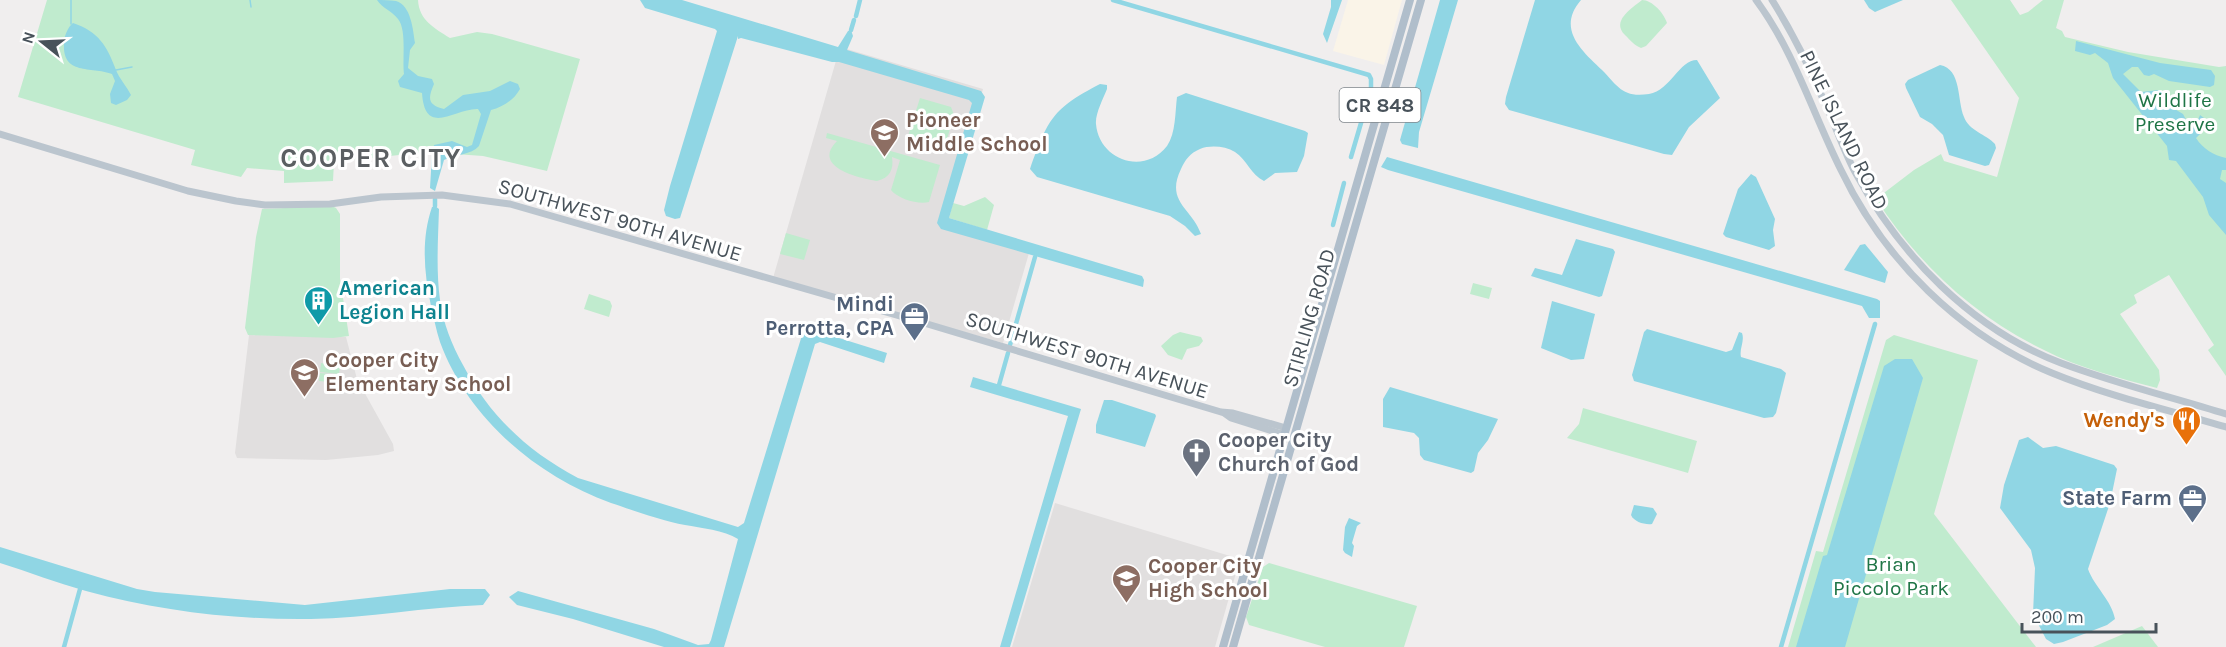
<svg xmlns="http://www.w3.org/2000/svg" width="2226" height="647" font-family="Karla,sans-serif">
<rect width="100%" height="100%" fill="#f0eeee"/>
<!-- commercial -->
<polygon fill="#faf4e8" points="1348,0 1402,0 1384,65 1333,51"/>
<!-- education -->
<g fill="#e1dfdf">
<polygon points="840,47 983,89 944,227 1029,253 1003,343 773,278"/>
<polygon points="249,335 346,337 357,379 393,444 394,451 378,455 326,460 237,458 235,453"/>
<polygon points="1055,503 1240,559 1215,647 1012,647"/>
</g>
<!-- green -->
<g fill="#c0ebce">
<path d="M 47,0 L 418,0 C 419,20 434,28 450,38 L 477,32 L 492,34 L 580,59 L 547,171 L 483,156 L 427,152 L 334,162 L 333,181 L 284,183 L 284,171 L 247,168 L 241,177 L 191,165 L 195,150 L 18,97 Z"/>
<path d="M 1642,0 C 1652,0 1664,13 1667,23 L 1646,46 L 1641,48 C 1634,45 1630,40 1625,35 C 1611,21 1631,9 1642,0 Z"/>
<path d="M 1951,0 L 2010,0 L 2020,15 L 2028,12 L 2043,0 L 2064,0 L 2056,28 L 2062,31 L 2065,37 L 2128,52 L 2219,67 L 2226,66 L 2226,376 L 2208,350 L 2214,345 L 2169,275 L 2134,295 L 2137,303 L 2120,314 L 2159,370 L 2160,380 L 2157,388 C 2119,378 2079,368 2044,350 C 1974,316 1918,264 1876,199 L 1914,170 L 1941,154 L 1944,161 L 1997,177 L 2019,98 Z"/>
<polygon points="920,98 951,107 954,115 945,146 908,136"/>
<path d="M 827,133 L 940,165 L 929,202 C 919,205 898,199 891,190 L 900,160 L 892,157 C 894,169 890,178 877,181 C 859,178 811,167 837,141 L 826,138 Z"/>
<polygon points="985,197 994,205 987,230 949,218 953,203 964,206"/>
<polygon points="332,206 336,208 340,214 340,279 349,336 333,338 248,335 245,328 256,237 262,209"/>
<polygon points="786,233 810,240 804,260 780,254"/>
<polygon points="1473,283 1492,288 1489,299 1470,294"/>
<polygon points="589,294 610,301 612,306 609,317 584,309"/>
<polygon points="1180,332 1201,337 1203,341 1199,346 1187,349 1182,360 1168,355 1161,346 1173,335"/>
<polygon points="1894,335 1978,360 1934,514 2036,647 1788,647 1816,551 1823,552 1886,340"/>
<polygon points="321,363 340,366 339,374 320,372"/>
<polygon points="320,373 339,375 338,383 319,381"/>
<polygon points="1583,408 1697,441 1688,473 1567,438 1579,424"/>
<polygon points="1269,563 1417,606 1404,647 1325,647 1249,625 1246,617 1263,567"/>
<polygon points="2142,626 2158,647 2093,647"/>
</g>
<!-- water -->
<g fill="#90d6e4">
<path d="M 377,0 C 383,0 390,0 396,1 C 411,5 413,30 415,43 L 410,50 L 408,68 L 418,76 L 432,79 L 434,84 C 428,98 427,105 444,109 L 463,95 L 490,91 L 510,81 L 518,84 L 520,89 C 514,100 503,107 491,110 L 479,146 C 471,155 456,154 444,160 L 435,191 L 430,188 L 432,154 L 434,145 L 452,141 L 467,147 L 472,145 L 481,114 L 478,109 C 455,108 425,138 422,93 L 400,87 L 398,81 L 404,74 C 402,59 407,30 398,19 C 392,11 382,8 377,0 Z"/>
<polygon points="640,0 682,0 838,47 848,31 851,30 853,36 847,50 981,91 985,97 949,218 1142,276 1144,280 1143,287 941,229 937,223 972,103 969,100 839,62 832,62 741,38 738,39 738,36 680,218 675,219 666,216 664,210 670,186 717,31 715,29 645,8"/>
<polygon points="1331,0 1342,0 1327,43 1323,34 1331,7"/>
<polygon points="1440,0 1458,0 1419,132 1418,148 1402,144 1400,140"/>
<path d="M 1535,0 L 1581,0 C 1556,29 1582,51 1602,70 C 1618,86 1622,98 1649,94 C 1671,90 1679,60 1697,60 L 1720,98 L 1689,127 L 1672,155 L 1664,154 L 1509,110 L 1505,104 L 1506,97 Z"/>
<polygon points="1864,0 1903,0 1875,12 1869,8"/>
<path d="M 73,23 C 99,32 107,46 116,70 C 119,78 127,87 131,95 L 127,100 L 116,105 L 111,103 L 110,94 L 115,81 L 112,74 C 91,66 62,76 64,43 C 64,36 68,27 73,23 Z"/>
<path d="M 2076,41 L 2160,63 L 2211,70 L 2215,76 L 2214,85 L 2210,87 L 2169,81 L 2154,74 L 2149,76 L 2144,75 L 2138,67 L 2132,67 L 2123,74 L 2141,92 L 2160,90 L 2165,97 L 2170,100 L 2173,108 L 2183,114 L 2191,129 L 2195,127 L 2200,115 L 2204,118 L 2202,132 L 2196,138 C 2203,149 2213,155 2226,158 L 2226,170 L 2222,170 L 2220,179 L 2226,183 L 2226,235 L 2209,215 L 2203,197 L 2176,161 L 2169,160 L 2167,146 L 2113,78 L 2108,63 L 2095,53 L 2090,55 L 2075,51 Z"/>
<path d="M 1940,65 C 1962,69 1957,101 1964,117 C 1969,131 1986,134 1995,144 L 1996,148 L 1989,165 L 1985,166 L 1949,155 L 1943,135 L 1932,124 L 1920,117 L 1906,88 L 1905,84 L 1908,80 Z"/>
<path d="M 1100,84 L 1107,85 L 1107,89 C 1103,99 1095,114 1096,124 C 1099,160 1144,176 1167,146 C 1176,133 1175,112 1177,97 L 1186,93 L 1305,131 L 1308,133 L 1304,156 L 1297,172 L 1275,173 L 1264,181 C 1251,175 1247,160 1235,152 C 1225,146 1210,145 1200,149 C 1190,153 1185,160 1181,169 C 1165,202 1192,208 1201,234 L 1195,236 L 1185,226 L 1170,216 L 1037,177 L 1030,169 C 1048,119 1052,109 1100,84 Z"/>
<polygon points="1387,157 1877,299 1880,301 1880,318 1869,318 1862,306 1388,170 1381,167"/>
<polygon points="1751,174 1756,177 1775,219 1773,230 1775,246 1769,250 1726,237 1723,234 1738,189"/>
<path d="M 435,206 L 439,209 C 438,240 436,270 440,300 C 443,323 452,345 463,365 C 489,415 527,451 578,478 L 738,527 L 744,523 L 803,332 L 807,328 L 887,353 L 884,363 L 820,342 L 815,344 L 724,647 L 664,647 L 573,619 L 517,605 L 509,597 L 518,591 L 654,629 L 698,645 L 709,644 L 711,640 L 738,539 C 724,530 701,528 685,525 C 663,521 632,510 611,503 C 535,475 468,418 440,342 C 436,330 434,318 431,306 C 424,273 421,239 432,207 Z"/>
<polygon points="1576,239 1613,249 1615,252 1602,296 1599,297 1531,276 1535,268 1562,275"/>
<polygon points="1865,244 1888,272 1885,283 1844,270 1860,245"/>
<polygon points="1552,301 1595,314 1584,359 1571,360 1541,348"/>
<path d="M 1647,329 L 1726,352 L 1732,350 L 1739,332 L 1742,333 C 1745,341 1739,349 1741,357 L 1781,369 L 1786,373 L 1776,413 L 1773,417 L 1764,418 L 1634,381 L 1632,375 L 1644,332 Z"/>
<polygon points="1895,359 1912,359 1923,378 1845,647 1796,647 1823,556 1827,555 1884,366"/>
<polygon points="973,377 1081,409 1010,647 1000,647 1068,416 970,387"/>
<polygon points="1390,387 1498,419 1488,440 1478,453 1474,471 1471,473 1424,460 1420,455 1419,438 1414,433 1383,427 1383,399"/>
<polygon points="1104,400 1112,400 1155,414 1156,416 1145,447 1096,433 1096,425"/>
<path d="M 2028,437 L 2043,448 L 2056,446 L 2114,465 L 2117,469 L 2110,503 L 2088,569 C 2094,586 2112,601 2115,619 L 2107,625 L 2063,642 L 2054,644 L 2046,639 L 2033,614 L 2035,568 L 2031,550 L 2000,508 L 2004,485 L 2019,440 Z"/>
<path d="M 1634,505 L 1653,508 L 1657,514 L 1652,524 C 1645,525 1634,522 1631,515 Z"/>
<polygon points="1349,518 1361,523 1357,526 1352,543 1354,546 1352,557 1345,553 1343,550 1345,527"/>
<path d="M 0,547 L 137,589 L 155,592 L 305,605 L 450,589 L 485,589 L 490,595 L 483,605 C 425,607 368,618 311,619 C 234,620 160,611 86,591 C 57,583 29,572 0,563 Z"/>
</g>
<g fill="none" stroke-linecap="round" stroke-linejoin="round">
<!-- stream -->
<g stroke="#90d6e4" stroke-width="1.5">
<polyline points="250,0 251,7"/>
<polyline points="71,24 71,0"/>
<polyline points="116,70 132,67"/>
</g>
<!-- canal -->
<g stroke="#90d6e4" stroke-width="4.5">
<polyline points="1113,0 1369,75 1371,79 1371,89 1351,157"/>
<polyline points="856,16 860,0"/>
<polyline points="851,30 854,20"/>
<polyline points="435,199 435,206"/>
<polyline points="1333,225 1344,183"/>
<polyline points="1010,345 1035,257"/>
<polyline points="999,385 1008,353"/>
<polyline points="64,647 80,589"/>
<polyline points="1781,647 1875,324"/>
</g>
<!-- secondary -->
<g stroke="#bbc5ce" stroke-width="7">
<path d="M 1756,0 C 1794,51 1813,114 1841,170 C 1884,260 1960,335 2052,373 C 2108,396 2168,410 2226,427"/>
<path d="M 1772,0 C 1792,32 1809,66 1824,101 C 1835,124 1843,149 1855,172 C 1900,255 1971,329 2061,363 C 2114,383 2171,397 2226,414"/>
<polyline points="0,134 188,191 236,201 265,205 330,204 381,197 442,195 510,204 924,323 1221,412 1233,413 1286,428"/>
<polyline points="1224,413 1231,418 1285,435"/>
</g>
<!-- primary -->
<g stroke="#b0becb" stroke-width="8">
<polyline points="1223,647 1410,0"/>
<polyline points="1233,647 1421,0"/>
</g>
</g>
<!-- icons -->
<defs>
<symbol id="school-pin" viewBox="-11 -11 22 30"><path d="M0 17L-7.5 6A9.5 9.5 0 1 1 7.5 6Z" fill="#8d6e63" stroke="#fff"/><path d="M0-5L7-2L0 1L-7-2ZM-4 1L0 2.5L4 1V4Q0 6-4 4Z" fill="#fff"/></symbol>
<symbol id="building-pin" viewBox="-11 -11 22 30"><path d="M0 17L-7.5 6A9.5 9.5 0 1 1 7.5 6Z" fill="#0f9aa8" stroke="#fff"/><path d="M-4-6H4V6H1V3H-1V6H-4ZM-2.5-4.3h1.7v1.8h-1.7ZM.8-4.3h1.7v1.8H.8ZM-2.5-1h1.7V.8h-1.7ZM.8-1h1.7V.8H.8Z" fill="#fff"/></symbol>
<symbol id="office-pin" viewBox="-11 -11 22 30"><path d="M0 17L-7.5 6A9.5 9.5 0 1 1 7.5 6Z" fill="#5c6f8a" stroke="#fff"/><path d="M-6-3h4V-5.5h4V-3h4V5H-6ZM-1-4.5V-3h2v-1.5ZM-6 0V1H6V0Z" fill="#fff"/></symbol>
<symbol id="restaurant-pin" viewBox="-11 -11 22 30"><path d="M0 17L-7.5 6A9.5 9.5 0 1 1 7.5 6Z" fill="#e8710a" stroke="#fff"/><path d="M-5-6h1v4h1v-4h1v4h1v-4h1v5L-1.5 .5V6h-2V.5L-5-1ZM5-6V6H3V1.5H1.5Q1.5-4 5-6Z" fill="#fff"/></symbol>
<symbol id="church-pin" viewBox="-11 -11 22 30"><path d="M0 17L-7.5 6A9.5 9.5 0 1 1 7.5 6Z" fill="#6b7280" stroke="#fff"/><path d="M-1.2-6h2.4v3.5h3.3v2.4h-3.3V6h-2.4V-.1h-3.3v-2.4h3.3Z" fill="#fff"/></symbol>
</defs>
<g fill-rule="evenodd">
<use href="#school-pin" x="868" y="116" width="33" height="45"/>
<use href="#building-pin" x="302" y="284" width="33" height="45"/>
<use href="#office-pin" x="898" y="300" width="33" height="45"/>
<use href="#school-pin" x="288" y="356" width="33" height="45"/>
<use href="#restaurant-pin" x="2170" y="404" width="33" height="45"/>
<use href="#church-pin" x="1180" y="436" width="33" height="45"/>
<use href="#office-pin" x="2176" y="482" width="33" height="45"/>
<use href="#school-pin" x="1110" y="562" width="33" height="45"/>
</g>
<g text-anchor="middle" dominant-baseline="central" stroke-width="6" stroke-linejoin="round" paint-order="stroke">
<!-- shield labels -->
<rect fill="#fff" stroke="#7f868c" stroke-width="1.5" x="1339.5" y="88" width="81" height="34" rx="4.5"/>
<g font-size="20" font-weight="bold" fill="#48525a">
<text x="1380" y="105">CR 848</text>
</g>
<!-- park labels -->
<g font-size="21" fill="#1f7546" stroke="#fff">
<text x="2175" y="100">Wildlife<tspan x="2175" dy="24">Preserve</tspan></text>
<text x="1891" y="564">Brian<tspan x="1891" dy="24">Piccolo Park</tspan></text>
</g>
<!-- education labels -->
<g font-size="21" font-weight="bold" fill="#785e54" stroke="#fff" text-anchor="start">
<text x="906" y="120">Pioneer<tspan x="906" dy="24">Middle School</tspan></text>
<text x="325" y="360">Cooper City<tspan x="325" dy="24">Elementary School</tspan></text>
<text x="1148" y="566">Cooper City<tspan x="1148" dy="24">High School</tspan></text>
</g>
<!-- street labels -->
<g font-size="21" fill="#48525a" stroke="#fff">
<text transform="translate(1844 130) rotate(64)">PINE ISLAND ROAD</text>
<text transform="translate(620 220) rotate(16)">SOUTHWEST 90TH AVENUE</text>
<text transform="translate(1309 318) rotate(-74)">STIRLING ROAD</text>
<text transform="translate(1087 355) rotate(17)">SOUTHWEST 90TH AVENUE</text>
</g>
<!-- culture labels -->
<g font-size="21" font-weight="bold" fill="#0d838f" stroke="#fff" text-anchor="start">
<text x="339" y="288">American<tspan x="339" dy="24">Legion Hall</tspan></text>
</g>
<!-- service labels -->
<g font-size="21" font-weight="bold" fill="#4e5e75" stroke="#fff" text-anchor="end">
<text x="894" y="304">Mindi<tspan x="894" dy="24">Perrotta, CPA</tspan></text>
<text x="2172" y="498">State Farm</text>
</g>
<!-- food labels -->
<g font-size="21" font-weight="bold" fill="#c56008" stroke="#fff" text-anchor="end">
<text x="2165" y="420">Wendy's</text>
</g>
<!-- worship labels -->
<g font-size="21" font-weight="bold" fill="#5b616d" stroke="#fff" text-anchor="start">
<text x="1218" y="440">Cooper City<tspan x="1218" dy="24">Church of God</tspan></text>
</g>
<!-- district labels -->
<g font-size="27" font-weight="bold" letter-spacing="1.5" fill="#5b5f62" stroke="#fff">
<text x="371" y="158">COOPER CITY</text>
</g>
</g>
<!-- north arrow -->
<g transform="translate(42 42) rotate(288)" stroke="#ffffff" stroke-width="4.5" paint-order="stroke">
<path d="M0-4.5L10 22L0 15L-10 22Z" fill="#48525a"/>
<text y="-9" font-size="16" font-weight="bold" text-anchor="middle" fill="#48525a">N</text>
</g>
<!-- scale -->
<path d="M2022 623v9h134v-9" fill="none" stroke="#48525a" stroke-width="3"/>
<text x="2031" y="623" font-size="18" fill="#48525a" stroke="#ffffff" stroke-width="4.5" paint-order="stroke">200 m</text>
</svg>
